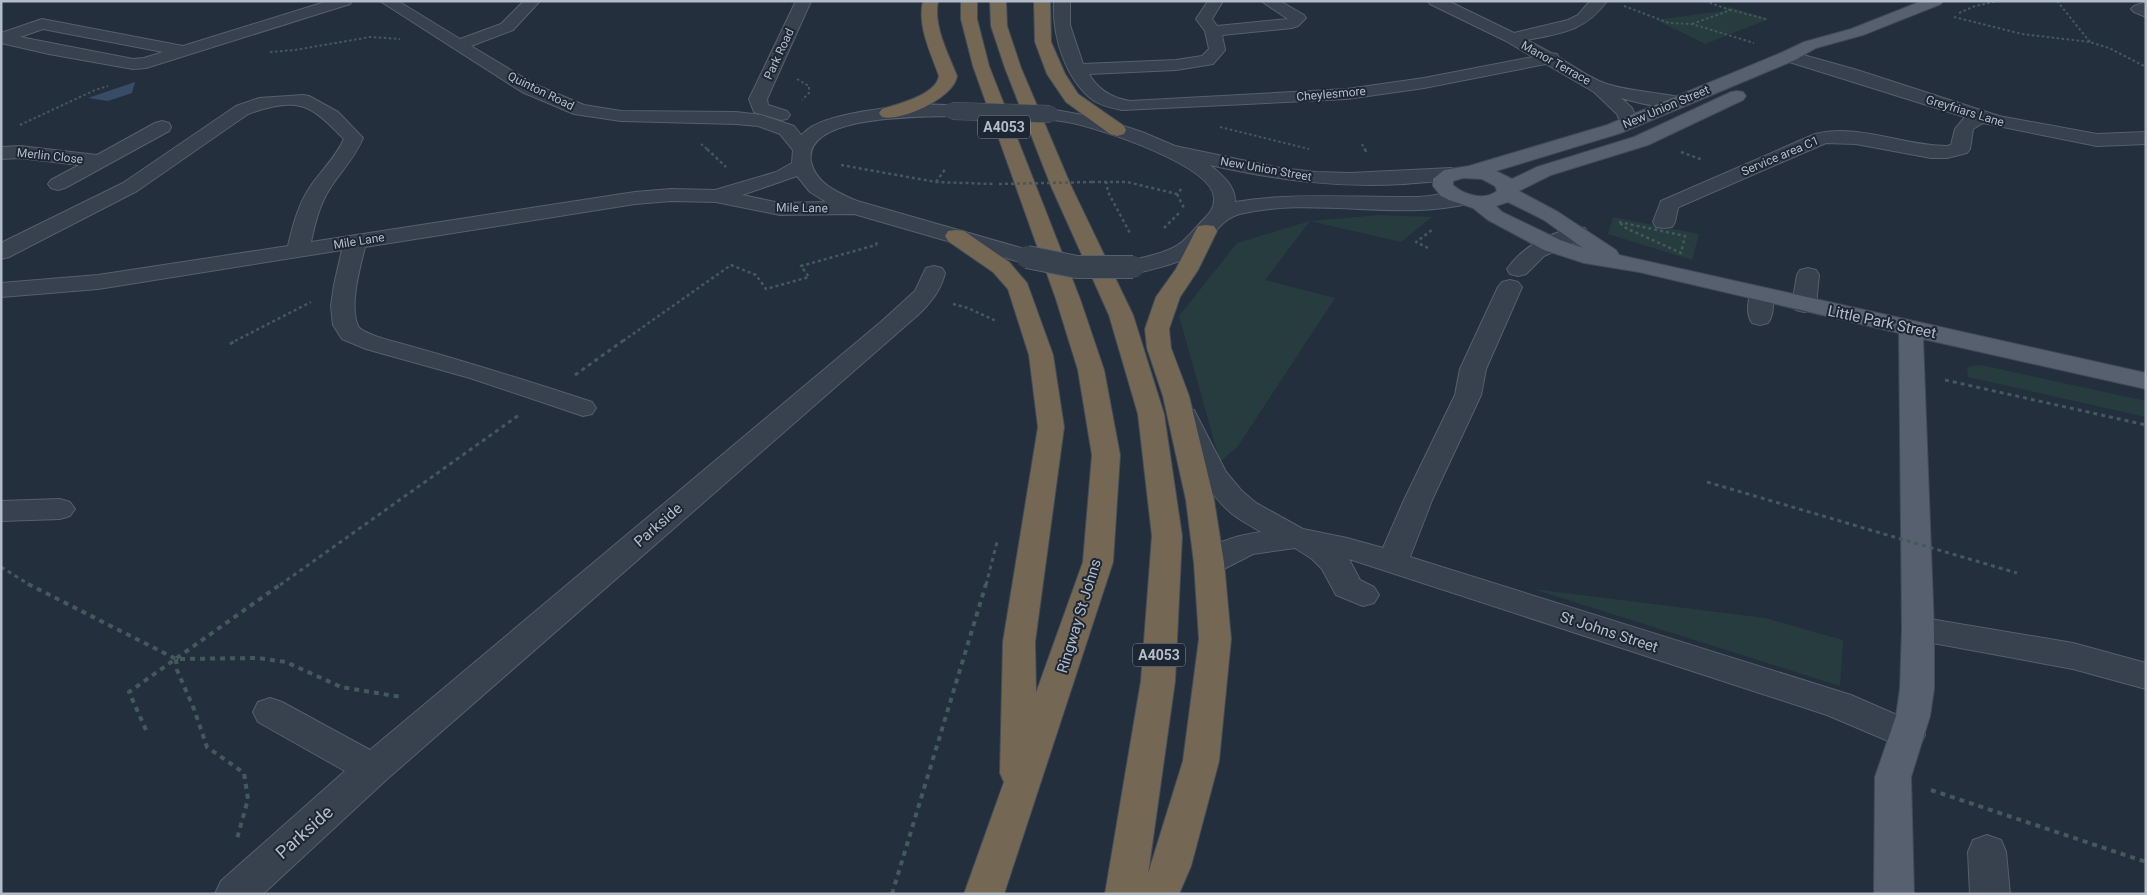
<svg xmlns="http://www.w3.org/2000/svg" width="2147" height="895" font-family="Roboto,sans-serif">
<rect width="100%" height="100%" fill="#242f3e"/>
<!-- green -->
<g fill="#263c3f">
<polygon points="1730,7 1769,19 1705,44 1656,20 1722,11"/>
<polygon points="1379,215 1432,217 1401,242 1310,221 1265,280 1335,298 1238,446 1220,462 1179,316 1237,243 1310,221"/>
<polygon points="1613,217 1699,234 1692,260 1608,234"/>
<polygon points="1981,365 2146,401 2146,417 1968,377 1967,367"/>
<polygon points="1533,589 1765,618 1843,640 1840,686"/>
</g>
<!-- water -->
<polygon fill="#394c67" points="135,82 132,93 108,101 88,98"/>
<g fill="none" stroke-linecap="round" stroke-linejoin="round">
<defs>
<g id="minor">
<path d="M 328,1 L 352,1 L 350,4 L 146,68 L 133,69 L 49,54 L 1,43 L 1,33 L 42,19 L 183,46 ZM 43,29 L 163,52 L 144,58 L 133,59 L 20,37 Z"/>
<path d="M 380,1 L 398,1 L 460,39 L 501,24 L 524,1 L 540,1 L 513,30 L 471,46 L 534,84 L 584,105 L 621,111 L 736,112 L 761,115 L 794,126 L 801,135 C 805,132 809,128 813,126 C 840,111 929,100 958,107 L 961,111 L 958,115 L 952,116 C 923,117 802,114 811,162 C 816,184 839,193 857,201 L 1035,252 L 1038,257 L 1035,262 L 1027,264 L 854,214 L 780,215 L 716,202 L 671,201 L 635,204 L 365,247 C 360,268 349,305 358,326 C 361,333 391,341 399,343 C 464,361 528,381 592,402 L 596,408 L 592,414 L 583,416 L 470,378 L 366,349 L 342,339 L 333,325 L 331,306 L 334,285 L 342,250 L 98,289 L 1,297 L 1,283 L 98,275 L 288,246 C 293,225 298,205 310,187 C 321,171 336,157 344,139 C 333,128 316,109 300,106 C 285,102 262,109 248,114 L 137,191 L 9,257 L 1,259 L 1,243 L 123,183 L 236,106 L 259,98 L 303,95 L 309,96 L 338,112 L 363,138 C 355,158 340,172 329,190 C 319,206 315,224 311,242 L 635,192 L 671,189 L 715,190 L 776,172 L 792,163 L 793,150 L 780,134 L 758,126 L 736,124 L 621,121 L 574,114 L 522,92 ZM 797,176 L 810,192 L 826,202 L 780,203 L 742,195 Z"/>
<polygon points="796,1 811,1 767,99 768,105 787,111 790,115 787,119 781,120 754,112 749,99"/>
<path d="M 1054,1 L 1070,1 L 1070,25 L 1083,64 L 1176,60 L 1202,56 L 1209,49 L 1205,31 L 1196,19 L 1208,1 L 1223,1 L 1212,19 L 1217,26 L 1288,19 L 1261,1 L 1280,1 L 1304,15 L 1306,18 L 1298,26 L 1292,28 L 1222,35 L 1225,50 L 1213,64 L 1207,65 L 1176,70 L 1089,74 C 1098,90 1112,98 1130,101 L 1347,89 L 1424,78 L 1533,57 L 1506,41 L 1430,4 L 1428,1 L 1448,1 L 1514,33 L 1568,20 L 1578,15 L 1590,1 L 1607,1 C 1585,31 1562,33 1527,40 L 1551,53 L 1557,54 L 1559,58 C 1574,66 1591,79 1607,84 C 1632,92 1658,92 1683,98 L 1686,102 L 1683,106 C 1665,110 1640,103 1621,98 L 1632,108 L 1638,122 L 1636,126 L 1629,128 L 1622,126 L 1617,114 L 1594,92 L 1546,64 L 1424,88 L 1347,99 L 1122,110 C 1113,108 1101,106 1093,100 C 1065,79 1052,35 1054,1 Z"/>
<polygon points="2146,2 2146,17 2134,12 2131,9 2134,6"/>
<path d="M 1789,51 L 1857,70 L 1999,116 L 2097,134 L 2146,132 L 2146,144 L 2097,146 L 1983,123 L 1973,129 L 1970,149 L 1967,153 L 1947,158 L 1931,158 L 1856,144 L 1826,143 L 1681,206 L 1678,208 L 1675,222 L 1672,227 L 1664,228 L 1656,227 L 1653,222 L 1661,201 L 1815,134 C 1859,123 1903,146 1947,146 L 1951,145 L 1955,129 L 1965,117 L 1783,60 L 1781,56 L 1783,52 Z"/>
<path d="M 1050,109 L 1099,118 L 1142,132 L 1175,146 L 1280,168 L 1316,172 L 1350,173 L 1451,168 L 1458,170 L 1461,174 L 1458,178 C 1441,182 1422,182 1404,184 C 1336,188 1276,180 1210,165 C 1221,174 1236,186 1235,202 C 1295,192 1357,198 1418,197 C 1435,196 1454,190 1471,195 L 1474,199 L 1471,203 C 1397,222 1314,196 1240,214 C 1221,218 1211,240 1197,251 C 1181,264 1153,269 1133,274 L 1125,272 L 1122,267 L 1125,262 C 1143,257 1167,254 1182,242 C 1190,235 1196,227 1203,220 C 1210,213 1215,207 1214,197 C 1211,165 1105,131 1077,124 C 1066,121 1055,121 1044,118 L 1041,114 L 1044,110 Z"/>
<polygon points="162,121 169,123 171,127 169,131 65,188 58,190 51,188 48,184 51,180 79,165 20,158 1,159 1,147 20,146 97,155 155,123"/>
<path d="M 1577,227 L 1585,228 L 1588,233 L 1585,238 L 1544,256 L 1526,274 L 1518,276 L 1510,274 L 1507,269 C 1523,246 1550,233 1577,227 Z"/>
<path d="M 934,266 L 942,268 L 945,273 C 941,290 931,302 919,314 L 386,780 L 263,894 L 215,894 L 221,881 L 345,771 L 258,722 L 253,712 L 258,702 L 270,698 L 282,702 L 370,750 L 882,321 L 915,291 L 926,268 Z"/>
<polygon points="1808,268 1816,270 1819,275 1816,305 1812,310 1804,312 1796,310 1792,305 1797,275 1800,270"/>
<path d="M 1510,280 L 1518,282 L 1522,287 L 1486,369 L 1481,395 L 1432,500 L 1410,557 L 1851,695 L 1920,725 L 1925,735 L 1920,745 L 1907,749 L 1827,715 L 1349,559 L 1360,580 L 1374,587 L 1379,595 L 1374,603 L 1363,606 L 1336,595 L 1322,569 L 1312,559 L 1295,548 L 1253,554 L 1220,571 L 1209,574 L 1198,571 L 1194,563 C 1206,543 1239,535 1261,532 C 1253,527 1243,522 1235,516 C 1203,492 1189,451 1172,416 L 1176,410 L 1185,408 L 1194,410 L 1226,472 L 1241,490 L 1256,503 L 1303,529 L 1347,538 L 1383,548 L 1404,500 L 1455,395 L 1460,369 L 1498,287 L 1502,282 Z"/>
<path d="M 1761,288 L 1769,290 C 1775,298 1774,315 1768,323 L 1760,325 L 1752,323 C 1746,315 1747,298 1753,290 Z"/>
<polygon points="60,499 70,502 75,509 70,516 60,519 1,521 1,501"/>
<polygon points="1918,617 2073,643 2146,663 2146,689 2073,669 1906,638 1902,629 1906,620"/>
<polygon points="1987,835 2001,840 2006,852 2010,894 1970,894 1968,852 1973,840"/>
</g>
<path id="major" d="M 1922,1 L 1943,1 L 1941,4 L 1863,35 L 1816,48 L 1795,60 L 1621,133 L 1496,171 L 1512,179 L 1537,167 L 1634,137 L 1731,92 L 1737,91 L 1743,92 L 1746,96 L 1743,100 L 1648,145 L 1551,175 L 1519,191 L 1558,212 L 1616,250 L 1619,255 L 2146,373 L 2146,389 L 1923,339 L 1934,629 L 1934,689 L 1930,716 L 1911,777 L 1914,894 L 1874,894 L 1875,777 L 1896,716 L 1900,689 L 1902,629 L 1899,333 L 1639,272 L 1584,263 L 1544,250 L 1488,220 L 1473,208 L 1449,200 L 1441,196 L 1433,186 L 1433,179 L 1444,170 L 1469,166 L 1607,125 L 1783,52 L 1804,42 L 1851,29 ZM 1463,178 L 1482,179 L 1495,186 L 1497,191 C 1484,201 1464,195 1453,185 L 1453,181 ZM 1508,202 L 1544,220 L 1583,248 L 1560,240 L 1502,212 L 1496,206 Z"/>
<g id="highway">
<path d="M 923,1 L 938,1 C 933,26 948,53 957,76 C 954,98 901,122 882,117 L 879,113 L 882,109 C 898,104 936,95 939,76 C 931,53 917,26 923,1 Z"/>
<polygon points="961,1 977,1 977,19 989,66 1080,299 1104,370 1120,455 1113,562 1004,894 964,894 1004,782 1000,773 1003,642 1038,427 1029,355 1008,289 993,272 948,241 945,236 948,231 956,230 964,231 1009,262 1027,283 1053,355 1064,427 1035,642 1036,693 1083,562 1092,455 1078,370 1056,299 973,66 961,19"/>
<polygon points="990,1 1006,1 1007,26 1021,68 1071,186 1133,315 1164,414 1182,536 1175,681 1148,874 1183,761 1199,639 1194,563 1186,500 1163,396 1147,348 1145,329 1156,297 1176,269 1198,226 1206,225 1214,226 1217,231 1198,270 1180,297 1169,329 1171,348 1189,396 1214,500 1224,563 1231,639 1219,761 1191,866 1179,894 1105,894 1141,681 1152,536 1138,414 1109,315 1051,186 1005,68 991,26"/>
<polygon points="1034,1 1050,1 1051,42 1065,74 1078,94 1124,126 1126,130 1124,134 1117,136 1110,134 1066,102 1047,74 1035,42"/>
</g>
</defs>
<!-- minor casing -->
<use href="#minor" stroke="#565f6c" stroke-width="2"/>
<!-- major casing -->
<use href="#major" stroke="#414a57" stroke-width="2"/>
<!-- highway casing -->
<use href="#highway" stroke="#434c59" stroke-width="2"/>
<!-- path-far3 -->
<g stroke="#44595c" stroke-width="2" stroke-dasharray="2.5 2.5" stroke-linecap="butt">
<polyline points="1705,1 1730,10"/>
<polyline points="2057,1 2090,42"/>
<polyline points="1624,6 1669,23 1692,24 1754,43"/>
<polyline points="1959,13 1975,6 1998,1"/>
<polyline points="1954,17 2022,34 2090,42 2109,48 2146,67"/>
<polyline points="1692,24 1731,10 1766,19"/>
<polyline points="270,52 295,50 370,37 400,39"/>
<polyline points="797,79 809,86 809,93 802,100"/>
<polyline points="20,125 95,90 108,86"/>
<polyline points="1220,127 1309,149"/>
<polyline points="701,144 708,150"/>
<polyline points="1362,144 1365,150"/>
</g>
<!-- path-far2 -->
<g stroke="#44595c" stroke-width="2.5" stroke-dasharray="3 3" stroke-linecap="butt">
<polyline points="707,149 726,167"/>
<polyline points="1365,149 1366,152"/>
<polyline points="1681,152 1703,160"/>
<polyline points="841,165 936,182 994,184"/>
<polyline points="1106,181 1108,192 1131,235"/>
<polyline points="936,182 946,168"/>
<polyline points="1092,182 1127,182 1177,194 1182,188"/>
<polyline points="1177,194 1184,208"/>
<polygon points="1619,222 1685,236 1681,253 1626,228"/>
<polyline points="1164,228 1179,213"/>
<polyline points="1428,248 1416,242 1432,230"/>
<polyline points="953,304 968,308 996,321"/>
<polyline points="235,341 311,302"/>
<polyline points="623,341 731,265 756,275 766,289 809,277 801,266 876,245 877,242"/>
</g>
<!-- path-far1 -->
<g stroke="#44595c" stroke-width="3" stroke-dasharray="4 4" stroke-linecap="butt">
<polyline points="230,344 237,340"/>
<polyline points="575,375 624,340"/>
<polyline points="1945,380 2146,425"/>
<polyline points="1,567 30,585"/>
<polyline points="280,585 519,415"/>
<polyline points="986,585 997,542"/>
</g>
<!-- path -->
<g stroke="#44595c" stroke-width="4" stroke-dasharray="5 5" stroke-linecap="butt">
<polyline points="28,584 176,659 258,658 286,662 341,687 401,697"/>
<polyline points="176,659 177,670 194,709 207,747 244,773 248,799 237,839"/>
<polyline points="146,730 129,692 281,584"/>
<polyline points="1931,790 2146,862"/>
<polyline points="892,894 986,584"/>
</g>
<!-- minor -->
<use href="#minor" fill="#38414e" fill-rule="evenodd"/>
<!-- major -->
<use href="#major" fill="#56606e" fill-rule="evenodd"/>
<!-- highway -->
<use href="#highway" fill="#746855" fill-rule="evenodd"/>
<defs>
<polyline id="minor-bridge-far1" points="952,111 1050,114"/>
<polyline id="minor-bridge" points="1027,257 1077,267 1133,267"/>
</defs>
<!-- minor-bridge-far1 casing -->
<use href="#minor-bridge-far1" stroke="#565f6c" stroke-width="18" stroke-linecap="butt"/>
<!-- minor-bridge casing -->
<use href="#minor-bridge" stroke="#565f6c" stroke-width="24" stroke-linecap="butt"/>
<!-- path-bridge-far1 -->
<polyline stroke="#44595c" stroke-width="2.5" stroke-dasharray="3 3" stroke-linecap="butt" points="999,184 1092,182"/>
<!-- path-bridge -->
<polyline stroke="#44595c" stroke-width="3" stroke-dasharray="4 4" stroke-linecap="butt" points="1707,482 2017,573"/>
<!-- minor-bridge-far1 -->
<use href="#minor-bridge-far1" stroke="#38414e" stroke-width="17"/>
<!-- minor-bridge -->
<use href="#minor-bridge" stroke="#38414e" stroke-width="22"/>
</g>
<g text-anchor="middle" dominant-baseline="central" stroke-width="4" stroke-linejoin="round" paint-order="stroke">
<!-- far-street labels -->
<g font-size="12" fill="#b4bcc9" stroke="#1d2633">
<text transform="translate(779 54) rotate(-65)">Park Road</text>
<text transform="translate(1556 63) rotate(29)">Manor Terrace</text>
<text transform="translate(541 91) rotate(26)">Quinton Road</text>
<text transform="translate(1331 94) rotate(-5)">Cheylesmore</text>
<text transform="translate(1666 107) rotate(-23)">New Union Street</text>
<text transform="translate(1965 111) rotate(17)">Greyfriars Lane</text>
<text transform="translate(50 156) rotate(6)">Merlin Close</text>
<text transform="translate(1780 156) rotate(-23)">Service area C1</text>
<text transform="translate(1266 169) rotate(10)">New Union Street</text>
<text transform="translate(802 208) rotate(1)">Mile Lane</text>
<text transform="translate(359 241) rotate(-9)">Mile Lane</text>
</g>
<!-- shield labels -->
<g fill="#1d2633" stroke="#878f9c" stroke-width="1">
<rect x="978" y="115.5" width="52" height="23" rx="4"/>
<rect x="1133" y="643.5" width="52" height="23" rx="4"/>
</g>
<g font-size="14" font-weight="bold" fill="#b4bcc9">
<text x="1004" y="127">A4053</text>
<text x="1159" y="655">A4053</text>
</g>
<!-- street labels -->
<g font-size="15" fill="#b4bcc9" stroke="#1d2633">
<text transform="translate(1882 322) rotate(12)">Little Park Street</text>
<text transform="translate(658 525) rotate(-41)">Parkside</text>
<text transform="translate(1079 616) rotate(-73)">Ringway St Johns</text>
<text transform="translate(1609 632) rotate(18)">St Johns Street</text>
</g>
<!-- near-street labels -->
<g font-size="18" fill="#b4bcc9" stroke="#1d2633">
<text transform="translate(304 832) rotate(-42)">Parkside</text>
</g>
</g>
<!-- border -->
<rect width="2147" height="895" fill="none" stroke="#b4bcc9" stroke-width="5"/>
</svg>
